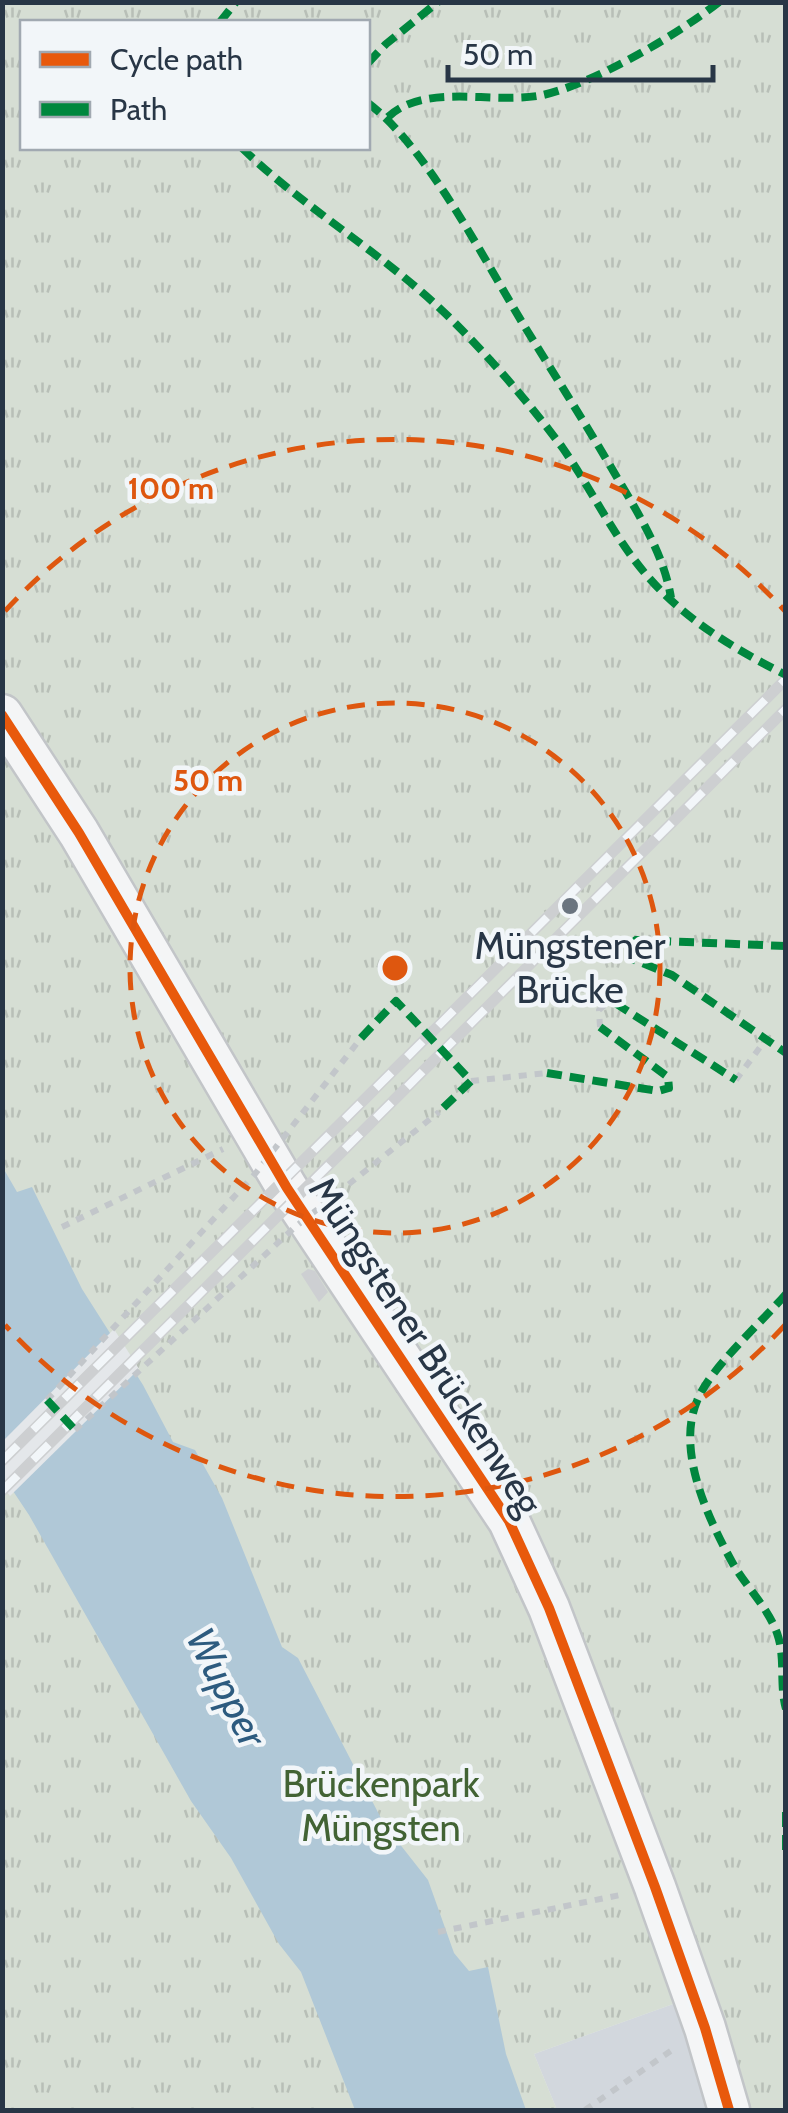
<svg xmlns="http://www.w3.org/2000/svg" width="788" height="2113" font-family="Cabin,sans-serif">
<defs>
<pattern id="grass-tufts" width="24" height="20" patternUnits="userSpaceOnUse" patternTransform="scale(2.5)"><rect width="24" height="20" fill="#d6ded4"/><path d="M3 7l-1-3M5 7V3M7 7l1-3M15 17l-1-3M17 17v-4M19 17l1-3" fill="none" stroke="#b8bfb7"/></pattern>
</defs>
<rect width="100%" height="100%" fill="#e4e7ea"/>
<!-- built -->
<polygon fill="#d2d7dd" points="701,1994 742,2110 557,2110 534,2054"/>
<!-- grass -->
<path fill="url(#grass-tufts)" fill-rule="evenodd" d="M 3,3 L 785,3 L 785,2110 L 742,2110 L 701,1994 L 534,2054 L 557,2110 L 3,2110 ZM 22,22 L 368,22 L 368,148 L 22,148 Z"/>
<!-- water -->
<polygon fill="#b0c8d7" points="2,1166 17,1192 32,1187 82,1289 143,1385 173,1442 195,1450 222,1498 282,1647 298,1658 384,1824 428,1880 454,1953 469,1971 488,1967 506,2054 526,2110 355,2110 301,1972 279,1944 231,1858 191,1801 29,1515 3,1476"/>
<!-- pier -->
<polygon fill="#e4e7ea" points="114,1329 139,1369 10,1496 2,1485 3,1441"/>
<!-- building -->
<polygon fill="#cdcfd2" points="308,1269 315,1271 328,1292 319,1302 301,1274"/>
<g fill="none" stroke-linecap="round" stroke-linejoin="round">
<defs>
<polyline id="minor" points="2,715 79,833 287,1188 509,1521 549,1608 655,1887 705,2028 729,2110"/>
</defs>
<!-- minor casing -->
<use href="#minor" stroke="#c2c5c8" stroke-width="45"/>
<!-- path -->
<g stroke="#c2c6ca" stroke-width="6" stroke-dasharray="8 8" stroke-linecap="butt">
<polyline points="600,1027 599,1010 606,1004 615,1003"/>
<polyline points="736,1080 766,1039"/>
<polyline points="471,1081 547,1073"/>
<polyline points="62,1227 223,1149"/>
<polyline points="438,1932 620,1895"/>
<polyline points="585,2110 675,2048"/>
</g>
<!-- minor -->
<use href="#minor" stroke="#f4f5f6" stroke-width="40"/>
<defs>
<g id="rail">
<polyline points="2,1461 786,679"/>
<polyline points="2,1491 786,709"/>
</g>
</defs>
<!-- rail casing -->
<use href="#rail" stroke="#cdcfd1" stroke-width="11"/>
<!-- rail -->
<use href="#rail" stroke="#f2f6f9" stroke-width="8" stroke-dasharray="22" stroke-linecap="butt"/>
<!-- path-bridge -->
<g stroke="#c2c6ca" stroke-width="6" stroke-dasharray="8 8" stroke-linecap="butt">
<polyline points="47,1400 255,1174 361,1038"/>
<polyline points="75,1430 294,1228 439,1112"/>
</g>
<!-- quiet -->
<g stroke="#00873e" stroke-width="8" stroke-dasharray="15 8" stroke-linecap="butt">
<polyline points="220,22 236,2"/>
<polyline points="368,63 386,44 438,2"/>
<path d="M 368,103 C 429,149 486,264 528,332 C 557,379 587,426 615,474 C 638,513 664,554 671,598"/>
<path d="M 388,117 C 425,82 494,105 543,95 C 595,83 677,35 719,2"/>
<path d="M 242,148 C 307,211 388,256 453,321 C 492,360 529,403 562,447 C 592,490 615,540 650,579 C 687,621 736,650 786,675"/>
<polyline points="786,946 636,940 629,948 632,959 672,975 786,1053"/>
<polyline points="615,1003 736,1080"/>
<polyline points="361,1038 396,1001 471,1081 439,1112"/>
<polyline points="547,1073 658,1091 669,1088 668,1077 600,1027"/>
<path d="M 786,1294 C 761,1323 710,1368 697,1401 C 676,1451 708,1518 732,1562 C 746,1587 767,1606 777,1633 C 786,1658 779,1684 786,1709"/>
<polyline points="47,1400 75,1430"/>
<polyline points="786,1812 786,1850"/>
</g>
<defs>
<polyline id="cycleway" points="2,715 79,833 287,1188 509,1521 549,1608 655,1887 705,2028 729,2110"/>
</defs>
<!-- cycleway casing -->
<use href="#cycleway" stroke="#f2f6f9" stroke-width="16"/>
<!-- cycleway -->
<use href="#cycleway" stroke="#e8590c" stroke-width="10"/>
</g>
<!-- distance rings -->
<g fill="none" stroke="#de570f" stroke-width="5" stroke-dasharray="18 12">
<circle cx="395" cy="968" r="265"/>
<path d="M785 1325A529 529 0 0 1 5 1325M5 611A529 529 0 0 1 785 611"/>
</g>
<!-- markers -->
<circle fill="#6a747f" stroke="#f2f6f9" stroke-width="4" cx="570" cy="906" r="10"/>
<g text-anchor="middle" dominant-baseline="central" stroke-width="9" stroke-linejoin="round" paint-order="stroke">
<!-- poi labels -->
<g font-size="38" fill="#283646" stroke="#f2f6f9">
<text x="570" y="945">Müngstener<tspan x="570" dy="44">Brücke</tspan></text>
</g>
<!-- street labels -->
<g font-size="38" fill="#283646" stroke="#f2f6f9">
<text transform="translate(426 1346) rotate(57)">Müngstener Brückenweg</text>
</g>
<!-- park labels -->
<g font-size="38" fill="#426334" stroke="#f2f6f9">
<text x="381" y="1783">Brückenpark<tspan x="381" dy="44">Müngsten</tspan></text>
</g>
<!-- water labels -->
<g font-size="40" font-style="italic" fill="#2d5b7f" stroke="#f2f6f9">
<text transform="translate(227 1687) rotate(63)">Wupper</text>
</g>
</g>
<circle cx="395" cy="968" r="15" fill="#de570f" stroke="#f2f6f9" stroke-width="5"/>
<g font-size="30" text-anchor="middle" font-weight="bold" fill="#de570f" stroke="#f2f6f9" stroke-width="9" stroke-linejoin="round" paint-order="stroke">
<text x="171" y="499">100 m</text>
<text x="208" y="791">50 m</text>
</g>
<!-- border -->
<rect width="788" height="2113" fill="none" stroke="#283646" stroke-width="10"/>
<!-- legend -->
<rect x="20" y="20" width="350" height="130" fill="#f2f6f9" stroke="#a1a9b1" stroke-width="2.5"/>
<rect x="40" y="52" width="50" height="15" fill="#e8590c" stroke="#a1a9b1" stroke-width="2.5"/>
<text x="110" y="70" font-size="30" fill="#283646">Cycle path</text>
<rect x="40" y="102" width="50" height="15" fill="#00873e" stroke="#a1a9b1" stroke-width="2.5"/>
<text x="110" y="120" font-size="30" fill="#283646">Path</text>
<!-- scale -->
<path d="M448 65v15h265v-15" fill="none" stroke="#283646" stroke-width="5"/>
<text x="463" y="65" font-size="30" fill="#283646" stroke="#f2f6f9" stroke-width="8" paint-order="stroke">50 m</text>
</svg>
